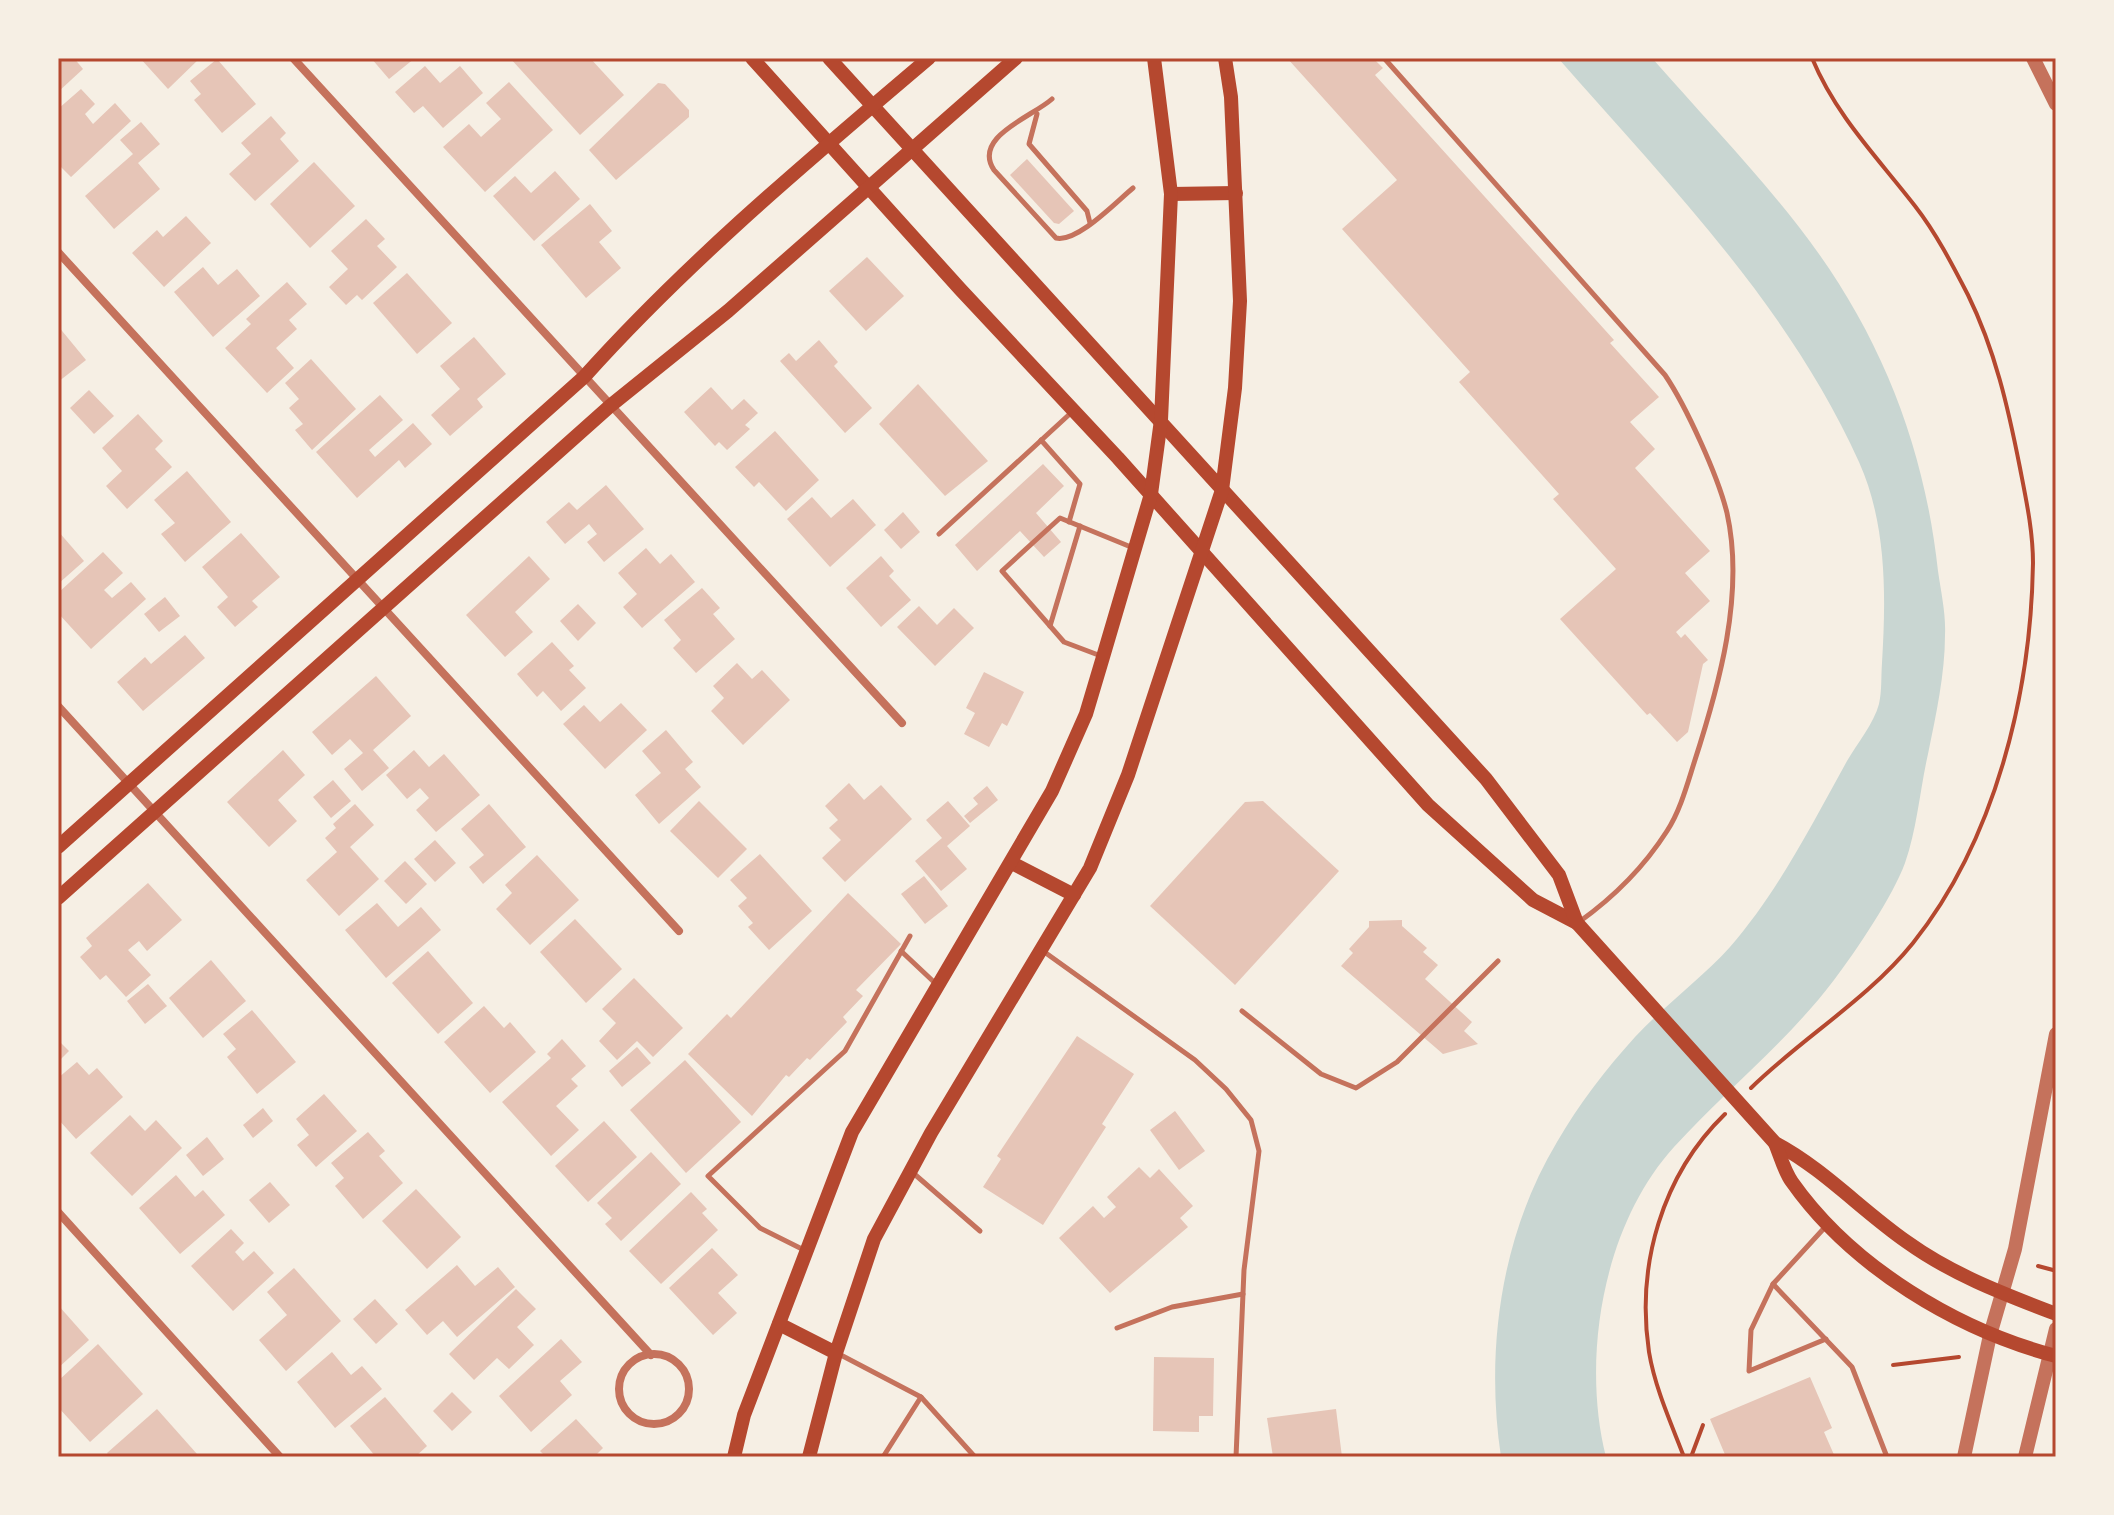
<svg xmlns="http://www.w3.org/2000/svg" width="2114" height="1515" font-family="Montserrat,sans-serif">
<rect width="100%" height="100%" fill="#f6efe4"/>
<!-- water -->
<path fill="#c9d6d2" d="M 1558,58 L 1652,58 C 1701,114 1754,169 1799,227 C 1879,330 1924,443 1938,571 C 1941,592 1946,614 1945,635 C 1945,674 1936,715 1928,754 C 1920,789 1917,829 1905,863 C 1893,896 1856,951 1834,980 C 1787,1042 1726,1090 1674,1147 C 1603,1225 1581,1358 1606,1457 L 1501,1457 C 1485,1350 1501,1235 1557,1142 C 1579,1104 1606,1069 1635,1037 C 1665,1005 1701,979 1730,947 C 1778,892 1812,824 1847,761 C 1857,744 1874,723 1879,704 C 1882,691 1881,676 1882,663 C 1886,597 1887,524 1859,462 C 1788,305 1670,186 1558,58 Z"/>
<!-- building -->
<g fill="#e6c5b7">
<polygon points="58,58 74,58 83,69 58,92"/>
<polygon points="140,58 200,58 168,89"/>
<polygon points="371,58 415,58 389,79"/>
<polygon points="510,58 590,58 624,95 580,135"/>
<polygon points="1287,58 1373,58 1383,68 1375,75 1614,340 1610,343 1659,397 1630,422 1655,449 1635,468 1710,551 1685,573 1710,601 1676,632 1681,638 1685,634 1708,660 1703,664 1688,732 1677,742 1650,713 1647,715 1560,619 1616,569 1553,499 1559,494 1459,382 1470,372 1342,229 1397,180"/>
<polygon points="217,59 256,104 222,133 194,100 201,94 190,81"/>
<polygon points="425,66 440,83 460,66 483,93 443,128 423,106 414,113 395,92"/>
<polygon points="509,82 553,130 485,192 443,147 469,124 481,137 501,119 486,103"/>
<polygon points="658,83 665,84 689,110 689,117 616,180 589,150"/>
<polygon points="81,89 95,104 85,114 93,124 115,103 131,121 71,177 58,164 58,109"/>
<polygon points="271,116 286,133 280,139 299,161 255,201 229,174 251,154 241,143"/>
<polygon points="141,122 160,144 138,163 160,189 114,229 85,196 133,154 120,140"/>
<polygon points="1027,159 1074,211 1059,224 1054,223 1010,175"/>
<polygon points="314,162 355,206 310,248 270,204"/>
<polygon points="555,171 580,199 534,241 493,196 515,176 531,193"/>
<polygon points="590,204 612,231 599,242 621,268 586,298 541,245"/>
<polygon points="186,216 211,243 164,287 132,253 157,230 163,237"/>
<polygon points="366,219 385,239 377,246 397,267 362,300 357,295 346,305 329,287 348,269 331,251"/>
<polygon points="867,257 904,296 866,331 829,291"/>
<polygon points="203,267 218,285 237,269 260,296 213,337 174,292"/>
<polygon points="407,273 452,323 417,354 373,303"/>
<polygon points="287,282 307,304 289,320 297,329 276,348 294,368 267,393 225,348 251,324 246,319"/>
<polygon points="58,326 86,360 58,382"/>
<polygon points="474,337 506,374 477,399 483,407 450,436 431,415 460,389 440,366"/>
<polygon points="819,340 838,362 834,366 872,408 845,433 780,361 789,353 796,361"/>
<polygon points="311,359 356,409 312,450 295,430 303,424 289,408 299,399 285,383"/>
<polygon points="918,384 988,461 945,496 879,424"/>
<polygon points="711,387 732,410 744,399 758,413 745,425 750,429 727,450 719,442 715,446 684,412"/>
<polygon points="89,390 114,416 94,434 70,408"/>
<polygon points="380,395 403,420 369,450 375,457 413,423 432,444 405,468 399,460 357,498 316,452"/>
<polygon points="138,414 163,441 155,449 172,467 127,509 106,486 122,471 102,448"/>
<polygon points="775,431 819,480 786,511 759,482 754,487 735,467"/>
<polygon points="1043,464 1064,486 1036,513 1061,542 1044,557 1020,531 977,571 955,545"/>
<polygon points="187,471 231,522 185,562 161,534 175,523 154,500"/>
<polygon points="606,485 644,529 604,562 587,542 597,534 589,524 565,544 546,522 569,502 577,510"/>
<polygon points="812,497 831,518 853,499 876,525 830,567 787,519"/>
<polygon points="903,512 920,532 901,549 884,530"/>
<polygon points="58,531 84,561 58,584"/>
<polygon points="241,533 280,577 252,601 258,607 235,627 217,607 228,597 202,567"/>
<polygon points="646,548 660,564 671,554 695,582 642,628 623,607 637,594 618,573"/>
<polygon points="103,552 123,573 104,590 112,598 131,582 146,599 91,649 58,613 58,593"/>
<polygon points="529,556 550,579 515,612 533,632 505,657 466,615"/>
<polygon points="881,556 894,571 889,576 911,600 881,627 846,588"/>
<polygon points="702,588 720,608 713,614 735,639 696,673 673,648 681,640 664,620"/>
<polygon points="165,597 180,616 159,632 144,614"/>
<polygon points="578,604 596,623 578,641 560,621"/>
<polygon points="919,606 937,625 954,608 974,628 935,666 897,627"/>
<polygon points="185,635 205,658 143,711 117,682 145,657 151,664"/>
<polygon points="552,642 574,666 569,670 586,688 561,711 543,691 537,697 517,674"/>
<polygon points="737,663 752,679 762,670 790,700 743,745 711,711 724,698 713,686"/>
<polygon points="984,672 1024,692 1007,726 1002,723 989,747 964,734 975,713 966,708"/>
<polygon points="376,676 411,716 373,750 389,768 362,791 344,769 363,753 350,739 332,755 312,732"/>
<polygon points="621,703 647,730 605,769 563,724 584,705 600,722"/>
<polygon points="666,730 693,762 685,769 701,787 659,824 635,795 661,773 642,751"/>
<polygon points="283,750 305,775 278,800 297,821 269,847 227,802"/>
<polygon points="414,750 429,767 444,754 480,795 436,832 416,810 429,798 420,788 407,799 386,775"/>
<polygon points="333,780 351,801 331,818 313,797"/>
<polygon points="849,783 864,800 881,785 912,819 845,882 822,858 841,840 829,828 838,820 825,806"/>
<polygon points="987,786 998,800 970,823 964,816 978,804 973,798"/>
<polygon points="699,801 747,849 718,878 670,831"/>
<polygon points="948,801 970,826 947,846 967,869 941,891 915,861 942,838 926,820"/>
<polygon points="1263,801 1339,871 1235,985 1150,906 1245,802"/>
<polygon points="355,804 374,825 350,847 379,879 339,916 306,880 337,852 325,838 336,828 333,824"/>
<polygon points="489,804 526,847 483,884 469,867 484,855 461,829"/>
<polygon points="435,840 456,863 435,882 414,859"/>
<polygon points="760,854 812,911 769,950 748,927 753,923 738,906 747,898 730,880"/>
<polygon points="537,855 579,900 530,945 496,909 512,893 505,885"/>
<polygon points="405,861 427,884 406,904 384,881"/>
<polygon points="924,876 948,906 925,924 901,894"/>
<polygon points="148,883 182,920 147,951 139,941 128,950 151,975 126,997 106,975 100,980 80,957 92,946 86,938"/>
<polygon points="848,893 901,944 856,990 863,996 843,1017 847,1022 810,1060 807,1058 789,1077 786,1075 752,1116 688,1054 727,1014 731,1018"/>
<polygon points="377,903 398,927 421,907 441,930 386,978 345,930"/>
<polygon points="575,919 622,969 586,1003 540,952"/>
<polygon points="1402,920 1402,926 1427,948 1423,952 1438,965 1425,979 1472,1022 1464,1031 1478,1044 1443,1054 1341,966 1353,953 1349,949 1369,927 1369,921"/>
<polygon points="428,951 473,1003 438,1034 392,983"/>
<polygon points="211,960 246,1001 203,1038 169,998"/>
<polygon points="634,978 683,1028 653,1057 637,1041 617,1060 599,1041 616,1023 602,1009"/>
<polygon points="148,984 167,1006 145,1024 127,1001"/>
<polygon points="484,1006 504,1028 510,1022 536,1052 490,1093 444,1042"/>
<polygon points="252,1010 296,1062 257,1094 227,1057 236,1049 223,1034"/>
<polygon points="1077,1036 1134,1074 1102,1124 1106,1127 1043,1225 983,1187 1001,1159 997,1156"/>
<polygon points="562,1039 586,1066 571,1079 578,1086 556,1106 579,1130 551,1156 502,1102 551,1058 547,1054"/>
<polygon points="58,1040 69,1051 58,1062"/>
<polygon points="637,1047 651,1063 622,1087 609,1071"/>
<polygon points="685,1060 741,1122 686,1173 630,1110"/>
<polygon points="77,1062 89,1075 97,1068 123,1097 76,1139 58,1119 58,1078"/>
<polygon points="324,1094 357,1131 316,1167 297,1145 309,1135 296,1119"/>
<polygon points="263,1108 273,1121 253,1138 243,1125"/>
<polygon points="1175,1111 1205,1151 1179,1170 1150,1130"/>
<polygon points="130,1115 145,1131 156,1120 182,1148 132,1196 90,1153"/>
<polygon points="604,1121 637,1157 588,1202 555,1166"/>
<polygon points="368,1132 385,1151 379,1156 403,1183 363,1219 335,1186 344,1178 331,1163"/>
<polygon points="207,1137 224,1159 203,1176 186,1155"/>
<polygon points="651,1152 681,1184 621,1241 605,1224 612,1218 597,1203"/>
<polygon points="1139,1167 1150,1178 1159,1169 1193,1206 1180,1218 1188,1227 1110,1293 1059,1238 1093,1206 1104,1218 1116,1207 1107,1197"/>
<polygon points="176,1175 195,1197 203,1190 225,1215 180,1254 139,1208"/>
<polygon points="270,1182 290,1205 269,1223 249,1200"/>
<polygon points="416,1189 461,1237 427,1269 382,1221"/>
<polygon points="691,1192 707,1209 702,1213 718,1230 661,1284 629,1251"/>
<polygon points="231,1229 244,1243 235,1252 243,1261 254,1251 274,1273 233,1311 191,1266"/>
<polygon points="712,1248 738,1275 718,1293 737,1313 713,1335 669,1288"/>
<polygon points="457,1265 475,1286 498,1267 515,1287 457,1337 443,1321 427,1335 405,1310"/>
<polygon points="294,1268 341,1321 286,1371 259,1340 287,1315 267,1292"/>
<polygon points="516,1289 536,1309 517,1327 534,1345 509,1369 497,1358 474,1380 449,1354"/>
<polygon points="375,1299 398,1324 376,1344 353,1319"/>
<polygon points="58,1305 89,1340 58,1368"/>
<polygon points="561,1339 582,1362 560,1381 572,1395 531,1432 499,1396"/>
<polygon points="98,1344 143,1394 90,1442 58,1407 58,1381"/>
<polygon points="332,1352 351,1375 362,1366 382,1389 335,1428 297,1382"/>
<polygon points="1154,1357 1214,1358 1213,1416 1199,1416 1199,1432 1153,1431"/>
<polygon points="1810,1377 1832,1428 1824,1432 1835,1457 1726,1457 1710,1419"/>
<polygon points="452,1392 472,1412 452,1431 433,1411"/>
<polygon points="385,1397 427,1446 415,1457 376,1457 350,1426"/>
<polygon points="157,1409 197,1454 110,1457 107,1453"/>
<polygon points="1336,1409 1342,1457 1273,1457 1267,1418"/>
<polygon points="576,1419 603,1448 594,1457 546,1457 540,1451"/>
</g>
<g fill="none" stroke-linecap="round" stroke-linejoin="round">
<!-- path -->
<g stroke="#b5482f" stroke-width="4">
<path d="M 1751,1088 C 1803,1037 1867,1000 1913,943 C 1995,840 2031,694 2033,563 C 2033,531 2026,499 2020,468 C 2008,407 1995,350 1968,295 C 1952,264 1936,233 1915,206 C 1878,158 1836,116 1812,58"/>
<polyline points="2038,1266 2053,1270"/>
<polyline points="1893,1365 1959,1357"/>
<path d="M 1684,1457 C 1671,1423 1655,1388 1649,1352 C 1636,1265 1662,1175 1725,1114"/>
<polyline points="1691,1457 1703,1425"/>
</g>
<!-- service -->
<g stroke="#c5725c" stroke-width="5">
<path d="M 1384,58 L 1665,375 C 1686,406 1718,476 1727,513 C 1745,594 1719,686 1694,763 C 1687,785 1680,811 1667,831 C 1644,867 1614,897 1579,922"/>
<path d="M 1052,99 C 1032,117 972,137 994,170 L 1056,238 C 1077,243 1116,202 1133,188"/>
<polyline points="1037,114 1029,144 1087,211 1090,223"/>
<polyline points="1041,440 1080,484 1069,522"/>
<polyline points="939,534 1073,411"/>
<polyline points="1050,626 1080,526"/>
<polyline points="1101,656 1064,642 1002,571 1060,518 1131,547"/>
<polyline points="901,951 935,983"/>
<polyline points="1043,951 1195,1060 1226,1089 1251,1120 1259,1151 1244,1270 1236,1457"/>
<polyline points="1242,1011 1321,1074 1356,1088 1397,1062 1498,961"/>
<polyline points="912,1172 980,1231"/>
<polyline points="806,1251 760,1228 708,1176 845,1051 910,936"/>
<polyline points="1773,1284 1852,1367 1887,1457"/>
<polyline points="1117,1328 1172,1307 1243,1294"/>
<polyline points="1826,1339 1749,1371 1751,1330 1773,1284 1827,1225"/>
<polyline points="837,1353 921,1397 975,1457"/>
<polyline points="883,1457 921,1397"/>
</g>
<!-- minor -->
<g stroke="#c5725c" stroke-width="8">
<polyline points="293,58 902,723"/>
<polyline points="58,252 679,931"/>
<polyline points="58,706 651,1355"/>
<polyline points="58,1212 280,1457"/>
<circle cx="654" cy="1389" r="35"/>
</g>
<!-- tertiary -->
<g stroke="#c5725c" stroke-width="14">
<polyline points="2033,58 2056,104"/>
<polyline points="1964,1457 1990,1335 2015,1249 2056,1034"/>
<polyline points="2025,1457 2056,1329"/>
</g>
<!-- secondary -->
<g stroke="#b5482f" stroke-width="14">
<polyline points="752,58 960,289 1118,458 1428,805 1533,900 1577,923"/>
<path d="M 829,58 L 1486,779 L 1559,875 L 1577,923 L 1775,1143 C 1824,1169 1861,1210 1907,1242 C 1953,1275 2004,1294 2056,1314"/>
<polyline points="1171,194 1236,193"/>
<path d="M 58,847 L 584,377 C 689,260 809,160 929,58"/>
<polyline points="1012,863 1074,895"/>
<polyline points="58,898 610,406 728,311 1016,58"/>
<path d="M 1775,1143 C 1780,1155 1784,1171 1792,1182 C 1852,1267 1957,1330 2056,1356"/>
<polyline points="779,1324 836,1353"/>
<polyline points="734,1457 744,1415 852,1132 1052,791 1086,714 1103,657 1151,494 1161,420 1171,194 1154,58"/>
<polyline points="809,1457 836,1353 874,1239 931,1133 1090,868 1128,775 1222,490 1235,388 1240,301 1231,97 1225,58"/>
</g>
</g>
<!-- border -->
<rect width="2114" height="1515" fill="none" stroke="#f6efe4" stroke-width="120"/>
<rect x="60" y="60" width="1994" height="1395" fill="none" stroke="#b5482f" stroke-width="3"/>
</svg>
